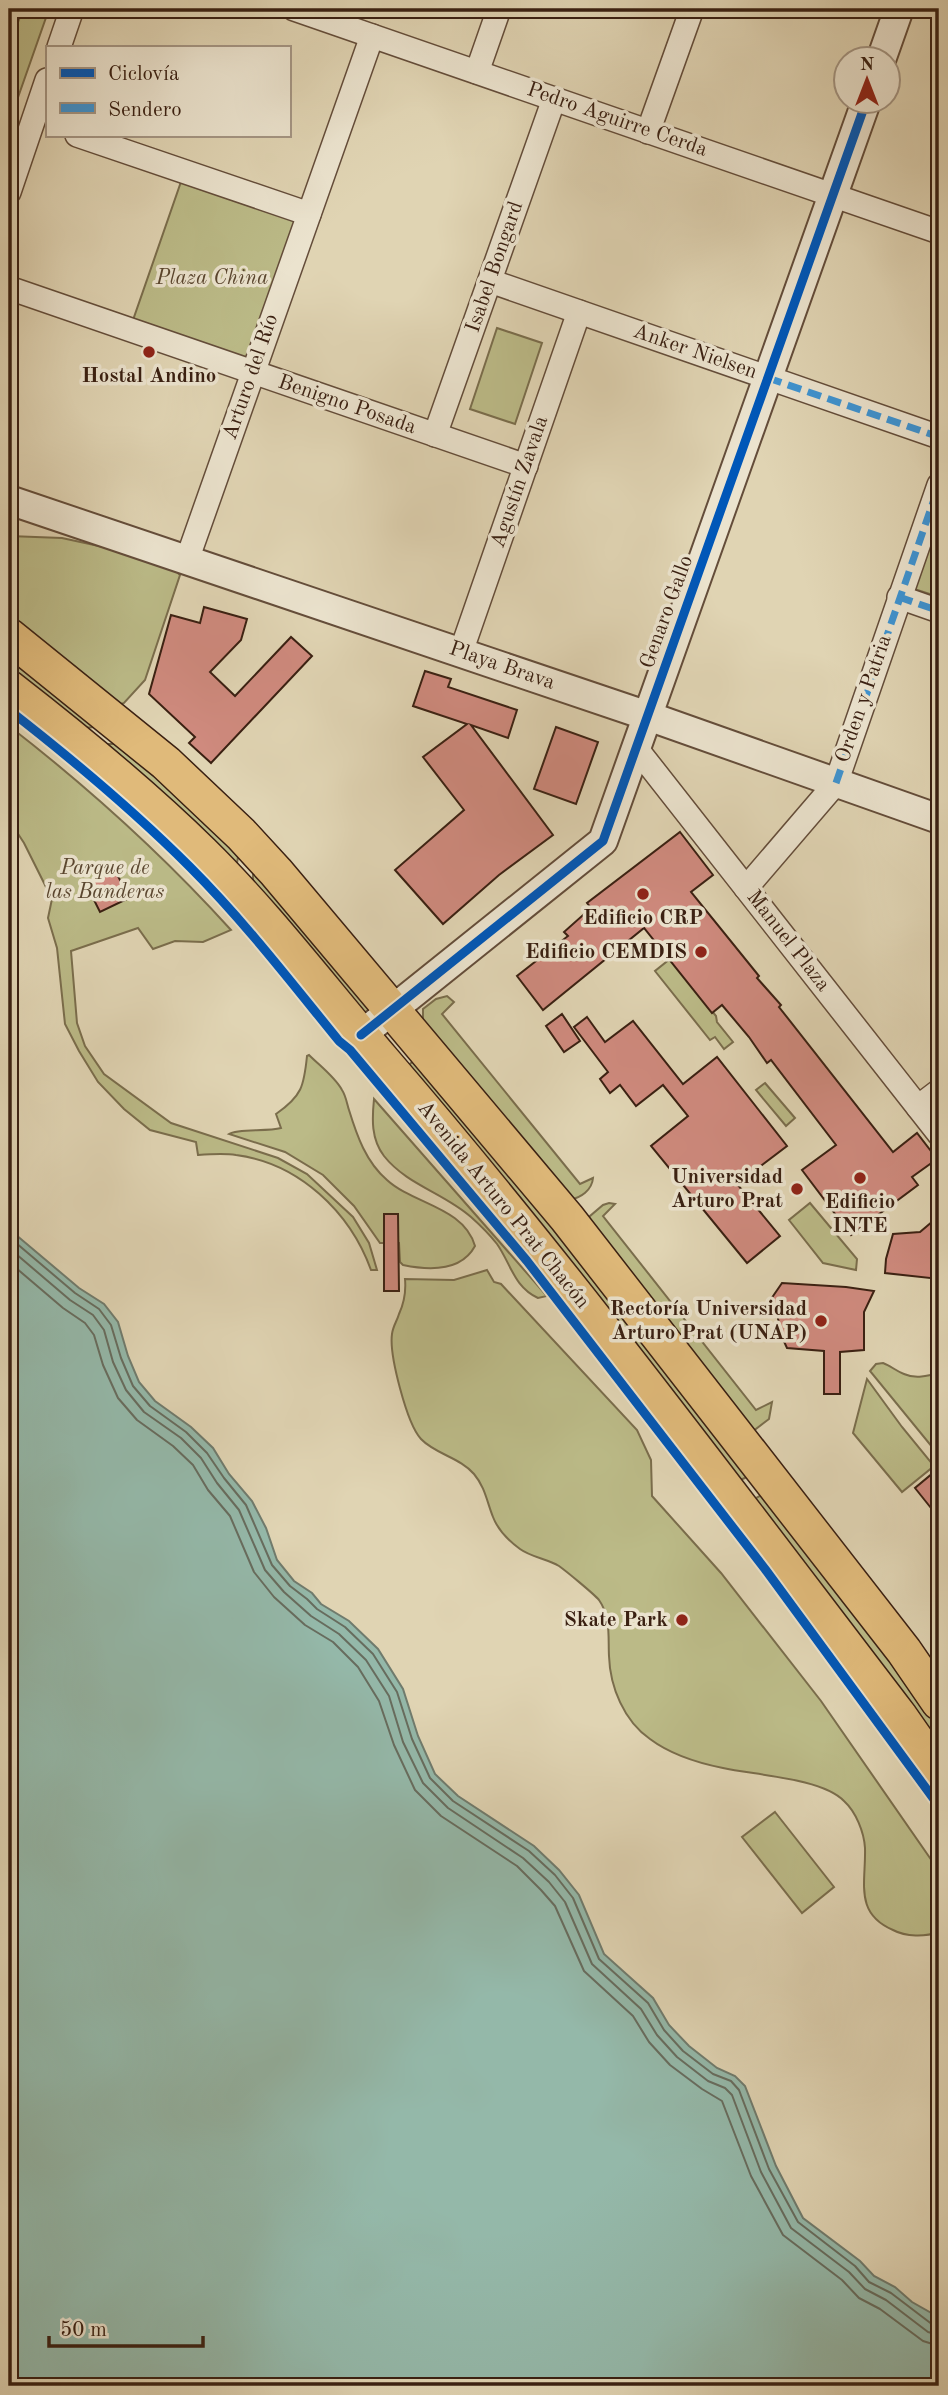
<svg xmlns="http://www.w3.org/2000/svg" width="948" height="2395" font-family="'Old Standard TT',serif">
<rect width="100%" height="100%" fill="#e0d4b3"/>
<filter id="stains"><feTurbulence type="fractalNoise" baseFrequency=".00286" numOctaves="4"/><feColorMatrix values="0 0 0 0 .2 0 0 0 0 .09 0 0 0 0 .02 0 0 0 .5 -.17"/></filter>
<radialGradient id="worn" r=".72"><stop offset=".6" stop-color="#630" stop-opacity="0"/><stop offset="1" stop-color="#630" stop-opacity=".3"/></radialGradient>
<!-- green -->
<g fill="#bbba87" stroke="#7a6d4c" stroke-width="2">
<polygon points="23,9 49,9 9,123 9,46"/>
<polygon points="183,176 297,215 246,362 132,323"/>
<polygon points="497,328 542,343 515,424 470,409"/>
<polygon points="939,507 939,597 911,588"/>
<polygon points="9,536 62,538 108,548 175,570 180,575 145,680 124,703 116,706 9,628"/>
<polygon points="9,652 96,727 82,728 9,678"/>
<path d="M 9,726 C 89,788 163,855 231,930 L 203,942 L 175,941 L 153,949 L 138,928 L 71,951 L 77,1023 L 85,1046 L 104,1074 L 171,1123 L 278,1158 L 307,1174 L 353,1217 L 369,1243 L 377,1270 L 371,1270 C 350,1212 299,1163 236,1155 C 224,1153 211,1154 198,1155 L 196,1142 L 150,1130 L 124,1109 L 98,1082 L 79,1051 L 65,1024 L 57,948 L 48,918 L 52,899 L 24,843 L 9,820 Z"/>
<polygon points="99,744 122,744 239,851 235,875"/>
<polygon points="253,871 377,1005 363,1016 253,891"/>
<polygon points="670,959 716,1016 717,1022 733,1042 724,1049 715,1037 710,1040 655,971"/>
<path d="M 447,996 L 454,1002 L 442,1014 L 580,1184 L 593,1178 C 592,1190 581,1198 569,1200 L 423,1021 L 423,1009 L 436,999 Z"/>
<path d="M 309,1055 C 320,1066 335,1077 342,1090 C 346,1096 347,1104 349,1110 C 357,1136 366,1162 387,1180 C 413,1204 464,1207 475,1246 C 461,1272 427,1270 403,1265 L 400,1262 L 399,1243 L 380,1243 L 354,1206 L 323,1175 L 285,1152 L 229,1134 C 238,1128 267,1132 281,1128 L 276,1114 C 302,1096 304,1086 307,1056 Z"/>
<polygon points="418,1056 747,1477 738,1481 408,1066"/>
<polygon points="765,1083 795,1118 786,1126 756,1090"/>
<path d="M 374,1099 L 547,1296 L 538,1298 C 514,1287 511,1264 497,1244 C 490,1235 480,1225 471,1217 C 444,1193 407,1185 384,1156 C 371,1139 372,1119 374,1099 Z"/>
<polygon points="609,1203 615,1204 603,1216 756,1410 772,1402 769,1419 748,1435 583,1222 603,1205"/>
<polygon points="810,1203 857,1259 856,1270 823,1263 789,1220"/>
<path d="M 487,1270 L 494,1282 L 501,1284 L 637,1430 L 651,1460 L 652,1496 L 721,1573 L 821,1701 L 939,1871 L 939,1932 C 925,1937 906,1937 893,1930 C 854,1913 866,1883 865,1848 C 864,1832 856,1812 844,1801 C 822,1778 754,1775 723,1768 C 698,1763 670,1754 650,1739 C 624,1721 610,1687 609,1656 C 608,1637 611,1617 599,1600 C 594,1594 566,1571 559,1566 C 547,1559 531,1557 520,1549 C 509,1541 498,1530 493,1517 C 487,1502 485,1487 474,1474 C 461,1458 435,1454 421,1439 C 407,1424 389,1355 392,1334 C 393,1326 397,1321 399,1314 C 404,1303 406,1290 405,1279 L 454,1280 Z"/>
<path d="M 883,1363 C 891,1366 896,1371 904,1374 C 915,1379 928,1376 939,1373 L 939,1451 L 937,1453 L 870,1371 L 876,1364 Z"/>
<polygon points="867,1379 902,1427 934,1466 902,1492 853,1433"/>
<polygon points="767,1492 836,1580 939,1721 939,1754 752,1503 756,1498"/>
<polygon points="775,1812 834,1887 802,1913 742,1837"/>
</g>
<!-- water -->
<polygon fill="#94b8a9" stroke="#707b6d" stroke-width="2" points="9,1229 79,1288 104,1304 118,1322 128,1356 139,1382 155,1401 191,1427 213,1448 229,1474 252,1501 266,1528 277,1560 294,1581 312,1593 321,1604 349,1621 378,1649 403,1689 418,1736 435,1774 458,1796 534,1846 559,1870 579,1895 604,1954 653,1998 669,2025 689,2046 717,2068 735,2076 745,2086 776,2166 803,2218 860,2261 874,2276 895,2287 912,2302 933,2314 939,2323 939,2386 9,2386"/>
<g fill="none" stroke-linecap="round" stroke-linejoin="round">
<!-- shore -->
<g stroke="#676c5e" stroke-width="2">
<polyline points="9,1237 75,1293 99,1309 111,1325 121,1358 133,1386 150,1406 186,1432 207,1453 224,1478 246,1505 272,1565 290,1586 307,1599 317,1609 345,1627 373,1654 397,1692 412,1739 430,1778 453,1801 529,1851 555,1875 573,1898 599,1959 648,2003 664,2030 683,2051 713,2074 731,2081 739,2090 769,2169 798,2222 855,2266 869,2282 891,2293 933,2325 939,2326"/>
<polyline points="9,1248 70,1300 93,1315 104,1330 113,1362 126,1390 144,1412 181,1438 201,1458 217,1483 239,1510 265,1570 284,1592 311,1616 339,1634 366,1660 389,1696 403,1742 423,1783 448,1808 523,1858 549,1882 565,1902 592,1964 641,2009 657,2035 677,2057 708,2081 725,2088 732,2095 761,2172 791,2228 849,2272 865,2289 886,2300 928,2332 939,2335"/>
<polyline points="9,1262 63,1308 85,1323 94,1335 103,1365 118,1398 137,1420 173,1446 193,1465 208,1490 230,1516 254,1572 274,1597 305,1625 333,1642 358,1667 379,1701 394,1745 415,1790 441,1816 517,1866 541,1890 555,1906 584,1971 633,2016 649,2042 670,2065 702,2089 722,2101 751,2176 783,2235 842,2280 859,2298 880,2309 923,2341 939,2346"/>
</g>
</g>
<!-- building -->
<g fill="#cf8a7e" stroke="#3a2012" stroke-width="2">
<polygon points="204,607 247,619 241,640 210,672 235,696 291,637 312,656 211,763 189,743 195,737 149,694 171,615 200,623"/>
<polygon points="425,671 451,679 448,687 517,710 508,738 471,725 553,835 499,875 443,924 395,870 464,810 423,757 467,724 413,706"/>
<polygon points="556,727 598,742 576,804 534,789"/>
<polygon points="680,832 713,875 691,892 759,976 757,978 781,1005 779,1007 893,1152 917,1133 937,1159 912,1177 918,1185 851,1235 802,1170 836,1145 771,1060 767,1063 749,1037 722,1005 712,1013 644,928 543,1010 517,976 568,936 564,932 591,908 587,903"/>
<polygon points="115,870 129,898 100,912 86,884"/>
<polygon points="562,1014 580,1041 564,1052 546,1026"/>
<polygon points="587,1017 605,1042 633,1021 683,1084 717,1057 787,1146 737,1184 780,1236 747,1263 651,1146 688,1116 663,1085 636,1106 620,1085 610,1093 600,1079 608,1072 574,1027"/>
<polygon points="384,1214 398,1214 399,1291 384,1291"/>
<polygon points="939,1216 939,1279 885,1273 886,1259 893,1234 920,1232"/>
<polygon points="782,1283 846,1287 874,1291 864,1312 864,1350 840,1352 840,1394 824,1394 824,1351 787,1348 781,1335 777,1313 771,1299"/>
<polygon points="939,1468 939,1518 915,1488"/>
</g>
<g fill="none" stroke-linecap="round" stroke-linejoin="round">
<defs>
<g id="minor">
<polyline points="294,9 939,232"/>
<polyline points="59,47 72,9"/>
<polyline points="477,72 499,9"/>
<polyline points="648,132 692,9"/>
<polyline points="77,135 309,214"/>
<polyline points="9,192 47,80"/>
<polyline points="490,281 939,437"/>
<polyline points="9,288 526,466"/>
<polyline points="435,435 554,99"/>
<polyline points="187,560 372,36"/>
<polyline points="899,597 939,611"/>
<polyline points="461,652 579,312"/>
<polyline points="636,748 939,1134"/>
<polyline points="746,888 836,783 939,485"/>
<polyline points="918,1107 939,1091"/>
</g>
<g id="tertiary">
<polyline points="881,60 899,9"/>
<polyline points="9,500 648,716 939,819"/>
<polyline points="361,1035 603,841 866,102"/>
</g>
<g id="primary">
<polyline points="9,636 166,763 241,834 276,872 567,1218 904,1651 939,1702"/>
<path d="M 9,688 C 76,740 141,793 202,853 C 267,917 322,990 382,1060 C 564,1271 730,1495 900,1717 L 939,1773"/>
</g>
</defs>
<!-- minor casing -->
<use href="#minor" stroke="#644d3a" stroke-width="26"/>
<!-- tertiary casing -->
<use href="#tertiary" stroke="#644d3a" stroke-width="32"/>
<!-- primary casing -->
<use href="#primary" stroke="#3a2012" stroke-width="38"/>
<!-- minor -->
<use href="#minor" stroke="#ebe3ce" stroke-width="23"/>
<!-- tertiary -->
<use href="#tertiary" stroke="#ebe3ce" stroke-width="28"/>
<!-- primary -->
<use href="#primary" stroke="#e0ba7a" stroke-width="35"/>
<!-- quiet -->
<g stroke="#3e94d3" stroke-width="7" stroke-dasharray="14 7" stroke-linecap="butt">
<polyline points="768,378 939,437"/>
<polyline points="899,597 939,611"/>
<polyline points="836,783 939,485"/>
</g>
<defs>
<g id="cycleway">
<path d="M 9,710 C 72,759 133,810 190,867 C 244,921 291,982 339,1041 L 350,1050 L 527,1261 L 765,1569 L 939,1806"/>
<polyline points="361,1035 603,841 866,102"/>
</g>
</defs>
<!-- cycleway casing -->
<use href="#cycleway" stroke="#ebe3ce" stroke-width="13"/>
<!-- cycleway -->
<use href="#cycleway" stroke="#0057b8" stroke-width="9"/>
</g>
<!-- markers -->
<g fill="#8f2418" stroke="#ebe3ce" stroke-width="2.5">
<circle cx="149" cy="352" r="7"/>
<circle cx="643" cy="894" r="7"/>
<circle cx="701" cy="952" r="7"/>
<circle cx="860" cy="1178" r="7"/>
<circle cx="797" cy="1189" r="7"/>
<circle cx="821" cy="1321" r="7"/>
<circle cx="682" cy="1620" r="7"/>
</g>
<g text-anchor="middle" dominant-baseline="central" stroke-width="7" stroke-linejoin="round" paint-order="stroke">
<!-- street labels -->
<g font-size="21" fill="#3a2012" stroke="#ebe3ce">
<text transform="translate(617 120) rotate(19)">Pedro Aguirre Cerda</text>
<text transform="translate(495 267) rotate(-71)">Isabel Bongard</text>
<text transform="translate(695 352) rotate(19)">Anker Nielsen</text>
<text transform="translate(251 377) rotate(-71)">Arturo del Río</text>
<text transform="translate(347 405) rotate(19)">Benigno Posada</text>
<text transform="translate(520 482) rotate(-71)">Agustín Zavala</text>
<text transform="translate(667 612) rotate(-70)">Genaro Gallo</text>
<text transform="translate(502 666) rotate(19)">Playa Brava</text>
<text transform="translate(864 699) rotate(-71)">Orden y Patria</text>
<text transform="translate(788 941) rotate(52)">Manuel Plaza</text>
<text transform="translate(503 1205) rotate(51)">Avenida Arturo Prat Chacón</text>
</g>
<!-- park labels -->
<g font-size="21" font-style="italic" fill="#5a462f" stroke="#ebe3ce">
<text x="212" y="278">Plaza China</text>
<text x="105" y="868">Parque de<tspan x="105" dy="24">las Banderas</tspan></text>
</g>
<!-- poi labels -->
<g font-size="21" font-weight="bold" fill="#3a2012" stroke="#ebe3ce" text-anchor="end">
<text x="149" y="376" text-anchor="middle">Hostal Andino</text>
<text x="643" y="918" text-anchor="middle">Edificio CRP</text>
<text x="687" y="952">Edificio CEMDIS</text>
<text x="783" y="1177">Universidad<tspan x="783" dy="24">Arturo Prat</tspan></text>
<text x="860" y="1202" text-anchor="middle">Edificio<tspan x="860" dy="24">INTE</tspan></text>
<text x="807" y="1309">Rectoría Universidad<tspan x="807" dy="24">Arturo Prat (UNAP)</tspan></text>
<text x="668" y="1620">Skate Park</text>
</g>
</g>
<!-- margin -->
<rect width="948" height="2395" fill="none" stroke="#e0d4b3" stroke-width="35"/>
<rect x="10" y="10" width="927" height="2374" fill="none" stroke="#3a2012" stroke-width="3.5"/>
<rect x="18" y="18" width="913" height="2360" fill="none" stroke="#3a2012" stroke-width="2"/>
<!-- legend -->
<rect x="46" y="46" width="245" height="91" fill="#ebe3ce" stroke="#a49583" stroke-width="2"/>
<rect x="60" y="68" width="35" height="10" fill="#0057b8" stroke="#a49583" stroke-width="2"/>
<text x="108" y="80" font-size="21" fill="#3a2012">Ciclovía</text>
<rect x="60" y="103" width="35" height="10" fill="#3e94d3" stroke="#a49583" stroke-width="2"/>
<text x="108" y="116" font-size="21" fill="#3a2012">Sendero</text>
<!-- north arrow -->
<g transform="translate(867 80)"><circle r="33" fill="#ebe3ce" stroke="#a49583" stroke-width="2"/>
<path d="M0-5L12 26L0 18L-12 26Z" fill="#8f2418"/>
<text y="-10" font-size="19" font-weight="bold" text-anchor="middle" fill="#3a2012">N</text>
</g>
<!-- scale -->
<path d="M49 2336v10h154v-10" fill="none" stroke="#3a2012" stroke-width="3.5"/>
<text x="60" y="2336" font-size="21" fill="#3a2012" stroke="#ebe3ce" stroke-width="5" paint-order="stroke">50 m</text>
<rect width="100%" height="100%" filter="url(#stains)"/>
<rect width="100%" height="100%" fill="url(#worn)"/>
</svg>
